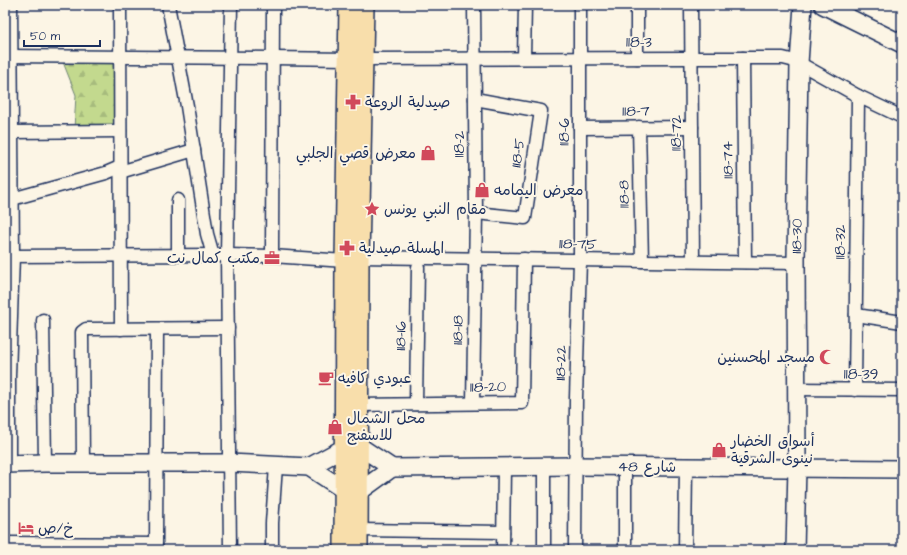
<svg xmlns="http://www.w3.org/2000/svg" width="907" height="555" font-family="'Architects Daughter','Playpen Sans Arabic',sans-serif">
<defs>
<pattern id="forest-firs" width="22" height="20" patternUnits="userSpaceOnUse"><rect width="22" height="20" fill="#c3d98e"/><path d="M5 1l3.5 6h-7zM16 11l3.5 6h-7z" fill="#a7bb7d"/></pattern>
</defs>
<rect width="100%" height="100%" fill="#fcf5e5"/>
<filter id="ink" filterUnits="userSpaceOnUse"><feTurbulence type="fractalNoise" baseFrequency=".025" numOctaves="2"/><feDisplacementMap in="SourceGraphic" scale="8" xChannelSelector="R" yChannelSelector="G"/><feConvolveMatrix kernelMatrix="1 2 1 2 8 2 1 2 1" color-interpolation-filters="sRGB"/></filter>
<g filter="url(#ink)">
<!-- forest -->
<polygon fill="url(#forest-firs)" stroke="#6f8476" points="117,59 117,127 74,129 76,95 63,62"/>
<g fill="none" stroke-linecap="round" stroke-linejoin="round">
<defs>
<g id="street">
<polyline points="120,5 121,329"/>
<polyline points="168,5 187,106 207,234 213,255"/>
<polyline points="691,5 693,261"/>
<polyline points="5,56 272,58 348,59"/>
<polyline points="524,58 525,5"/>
<polyline points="637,58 637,5"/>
<polyline points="743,58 745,262"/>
<polyline points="362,59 691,58 783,58 791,60 799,63 858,96 902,117"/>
<polyline points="475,99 541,111 525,218 476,213"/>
<polyline points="639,127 642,261"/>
<polyline points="580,128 692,127"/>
<polyline points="12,132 120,131"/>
<polyline points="120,172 194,150"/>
<polyline points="12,199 106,173 120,167"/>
<polyline points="178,200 178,255"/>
<polyline points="6,256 227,255 272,256 345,261"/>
<polyline points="272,256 273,5"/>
<polyline points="359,257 796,263"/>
<polyline points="856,315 902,322"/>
<polyline points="43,320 45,463"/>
<polyline points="797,389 902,390"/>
<polyline points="855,390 858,96"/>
<polyline points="473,403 476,213 474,5"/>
<polyline points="416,404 418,267"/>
<polyline points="358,405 522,403 524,259"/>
<polyline points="83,463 82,332 86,329 228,328"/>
<polyline points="9,464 9,376 13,256 11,5"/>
<polyline points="359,530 503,532"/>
<polyline points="5,543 156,544"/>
<polyline points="156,550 157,329"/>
<polyline points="230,550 227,255 231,5"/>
<polyline points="272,550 272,523 276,466"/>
<polyline points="503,550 504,467"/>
<polyline points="544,550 544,467"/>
<polyline points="575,550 576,398 580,260 580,5"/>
<polyline points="625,550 625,467"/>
<polyline points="685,550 686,467"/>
</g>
<g id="secondary">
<polyline points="823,5 902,44"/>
<polyline points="359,446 392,468"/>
<polyline points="5,464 45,463 229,463 309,467 344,490"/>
<polyline points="309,467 344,448"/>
<polyline points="392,468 576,466 902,469"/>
<polyline points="359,492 392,468"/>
<path id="s1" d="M 795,550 L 797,467 L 796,259 L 799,63 L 803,5"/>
</g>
<g id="primary">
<polyline points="344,550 345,261 349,5"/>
<polyline points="358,550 359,261 364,5"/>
</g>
</defs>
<!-- street casing -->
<use href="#street" stroke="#1b2f5e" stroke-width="15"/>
<!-- secondary casing -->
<use href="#secondary" stroke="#1b2f5e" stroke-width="20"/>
<!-- primary casing -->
<use href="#primary" stroke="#1b2f5e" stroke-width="22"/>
<!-- street -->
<use href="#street" stroke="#fcf5e5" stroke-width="12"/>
<!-- secondary -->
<use href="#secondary" stroke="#fcf5e5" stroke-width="17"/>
<!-- primary -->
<use href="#primary" stroke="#f8deab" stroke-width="19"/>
</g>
</g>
<!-- icons -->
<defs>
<symbol id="pharmacy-bare" viewBox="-9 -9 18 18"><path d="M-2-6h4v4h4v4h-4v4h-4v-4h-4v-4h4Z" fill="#d1495b" stroke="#fcf5e5" stroke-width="2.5" paint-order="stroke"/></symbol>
<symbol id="shop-bare" viewBox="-9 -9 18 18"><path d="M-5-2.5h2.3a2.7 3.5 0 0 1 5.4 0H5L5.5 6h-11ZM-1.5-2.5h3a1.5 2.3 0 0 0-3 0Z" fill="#d1495b" stroke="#fcf5e5" stroke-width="2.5" paint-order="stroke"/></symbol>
<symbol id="sight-bare" viewBox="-9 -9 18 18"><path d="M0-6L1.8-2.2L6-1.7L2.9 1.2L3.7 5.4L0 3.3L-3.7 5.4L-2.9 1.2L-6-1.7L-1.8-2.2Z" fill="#d1495b" stroke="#fcf5e5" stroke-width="2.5" paint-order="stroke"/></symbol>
<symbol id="office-bare" viewBox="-9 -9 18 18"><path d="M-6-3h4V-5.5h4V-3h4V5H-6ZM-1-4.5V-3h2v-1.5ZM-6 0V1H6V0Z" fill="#d1495b" stroke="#fcf5e5" stroke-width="2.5" paint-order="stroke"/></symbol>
<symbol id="mosque-bare" viewBox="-9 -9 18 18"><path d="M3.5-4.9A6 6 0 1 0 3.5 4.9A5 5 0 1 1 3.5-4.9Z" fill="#d1495b" stroke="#fcf5e5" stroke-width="2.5" paint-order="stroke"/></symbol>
<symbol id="cafe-bare" viewBox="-9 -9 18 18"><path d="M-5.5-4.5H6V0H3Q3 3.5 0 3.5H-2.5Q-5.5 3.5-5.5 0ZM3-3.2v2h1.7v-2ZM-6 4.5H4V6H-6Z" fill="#d1495b" stroke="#fcf5e5" stroke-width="2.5" paint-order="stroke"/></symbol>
<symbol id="hotel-bare" viewBox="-9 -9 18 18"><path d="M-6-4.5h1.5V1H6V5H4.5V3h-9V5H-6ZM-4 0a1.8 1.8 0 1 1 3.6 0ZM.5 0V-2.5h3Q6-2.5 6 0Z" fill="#d1495b" stroke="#fcf5e5" stroke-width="2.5" paint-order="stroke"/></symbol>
</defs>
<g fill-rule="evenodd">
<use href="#pharmacy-bare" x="342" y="91" width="22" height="22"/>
<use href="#shop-bare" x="417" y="142" width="22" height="22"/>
<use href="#shop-bare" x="471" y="179" width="22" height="22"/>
<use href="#sight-bare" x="361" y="198" width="22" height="22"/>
<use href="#pharmacy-bare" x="336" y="237" width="22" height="22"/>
<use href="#office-bare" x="261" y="247" width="22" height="22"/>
<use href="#mosque-bare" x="816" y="346" width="22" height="22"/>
<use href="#cafe-bare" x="315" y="367" width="22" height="22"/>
<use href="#shop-bare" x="324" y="416" width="22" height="22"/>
<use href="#shop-bare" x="708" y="439" width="22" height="22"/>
<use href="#hotel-bare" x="15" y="517" width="22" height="22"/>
</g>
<g text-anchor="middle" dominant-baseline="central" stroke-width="4" stroke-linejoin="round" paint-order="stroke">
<!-- street labels -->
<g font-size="15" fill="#1b2f5e" stroke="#fcf5e5">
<text x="639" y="42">118-3</text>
<text transform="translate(636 111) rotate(-1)">118-7</text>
<text transform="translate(564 132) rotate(-90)">118-6</text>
<text transform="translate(676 133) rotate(-90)">118-72</text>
<text transform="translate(459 144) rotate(-90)">118-2</text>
<text transform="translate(518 153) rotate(-82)">118-5</text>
<text transform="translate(728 160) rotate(-91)">118-74</text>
<text transform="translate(624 194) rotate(-91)">118-8</text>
<text stroke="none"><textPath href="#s1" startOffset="314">118-30</textPath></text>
<text transform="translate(840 242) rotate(-90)">118-32</text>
<text transform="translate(578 244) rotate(1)">118-75</text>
<text transform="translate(458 330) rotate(-89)">118-18</text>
<text transform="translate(401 336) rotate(-89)">118-16</text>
<text transform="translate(561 363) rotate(-88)">118-22</text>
<text x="861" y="374">118-39</text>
<text transform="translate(488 387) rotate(-1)">118-20</text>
<text transform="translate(647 467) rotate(1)">شارع 48</text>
</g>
<!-- poi labels -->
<g font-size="15" fill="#1b2f5e" stroke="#fcf5e5" text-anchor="start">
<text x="365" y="102">صيدلية الروعة</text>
<text x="416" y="153" text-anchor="end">معرض قصي الجلبي</text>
<text x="494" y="190">معرض اليمامه</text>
<text x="384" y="209">مقام النبي يونس</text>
<text x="359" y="248">المسلة صيدلية</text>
<text x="260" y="258" text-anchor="end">مكتب كمال نت</text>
<text x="815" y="357" text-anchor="end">مسجد المحسنين</text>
<text x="338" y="378">عبودي كافيه</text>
<text x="347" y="418">محل الشمال<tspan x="347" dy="17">للاسفنج</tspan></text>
<text x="731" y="441">أسواق الخضار<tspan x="731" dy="17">نينوى الشرقية</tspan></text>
<text x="38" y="528">خ/ص</text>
</g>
</g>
<!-- margin -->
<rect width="907" height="555" fill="none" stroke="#fcf5e5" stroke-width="20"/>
<rect x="10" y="10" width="887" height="535" fill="none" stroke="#1b2f5e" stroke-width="1.5" filter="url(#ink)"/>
<!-- scale -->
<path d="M24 40v6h76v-6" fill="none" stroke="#1b2f5e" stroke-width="2"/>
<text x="30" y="40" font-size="12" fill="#1b2f5e" stroke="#fcf5e5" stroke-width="3" paint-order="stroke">50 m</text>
</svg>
